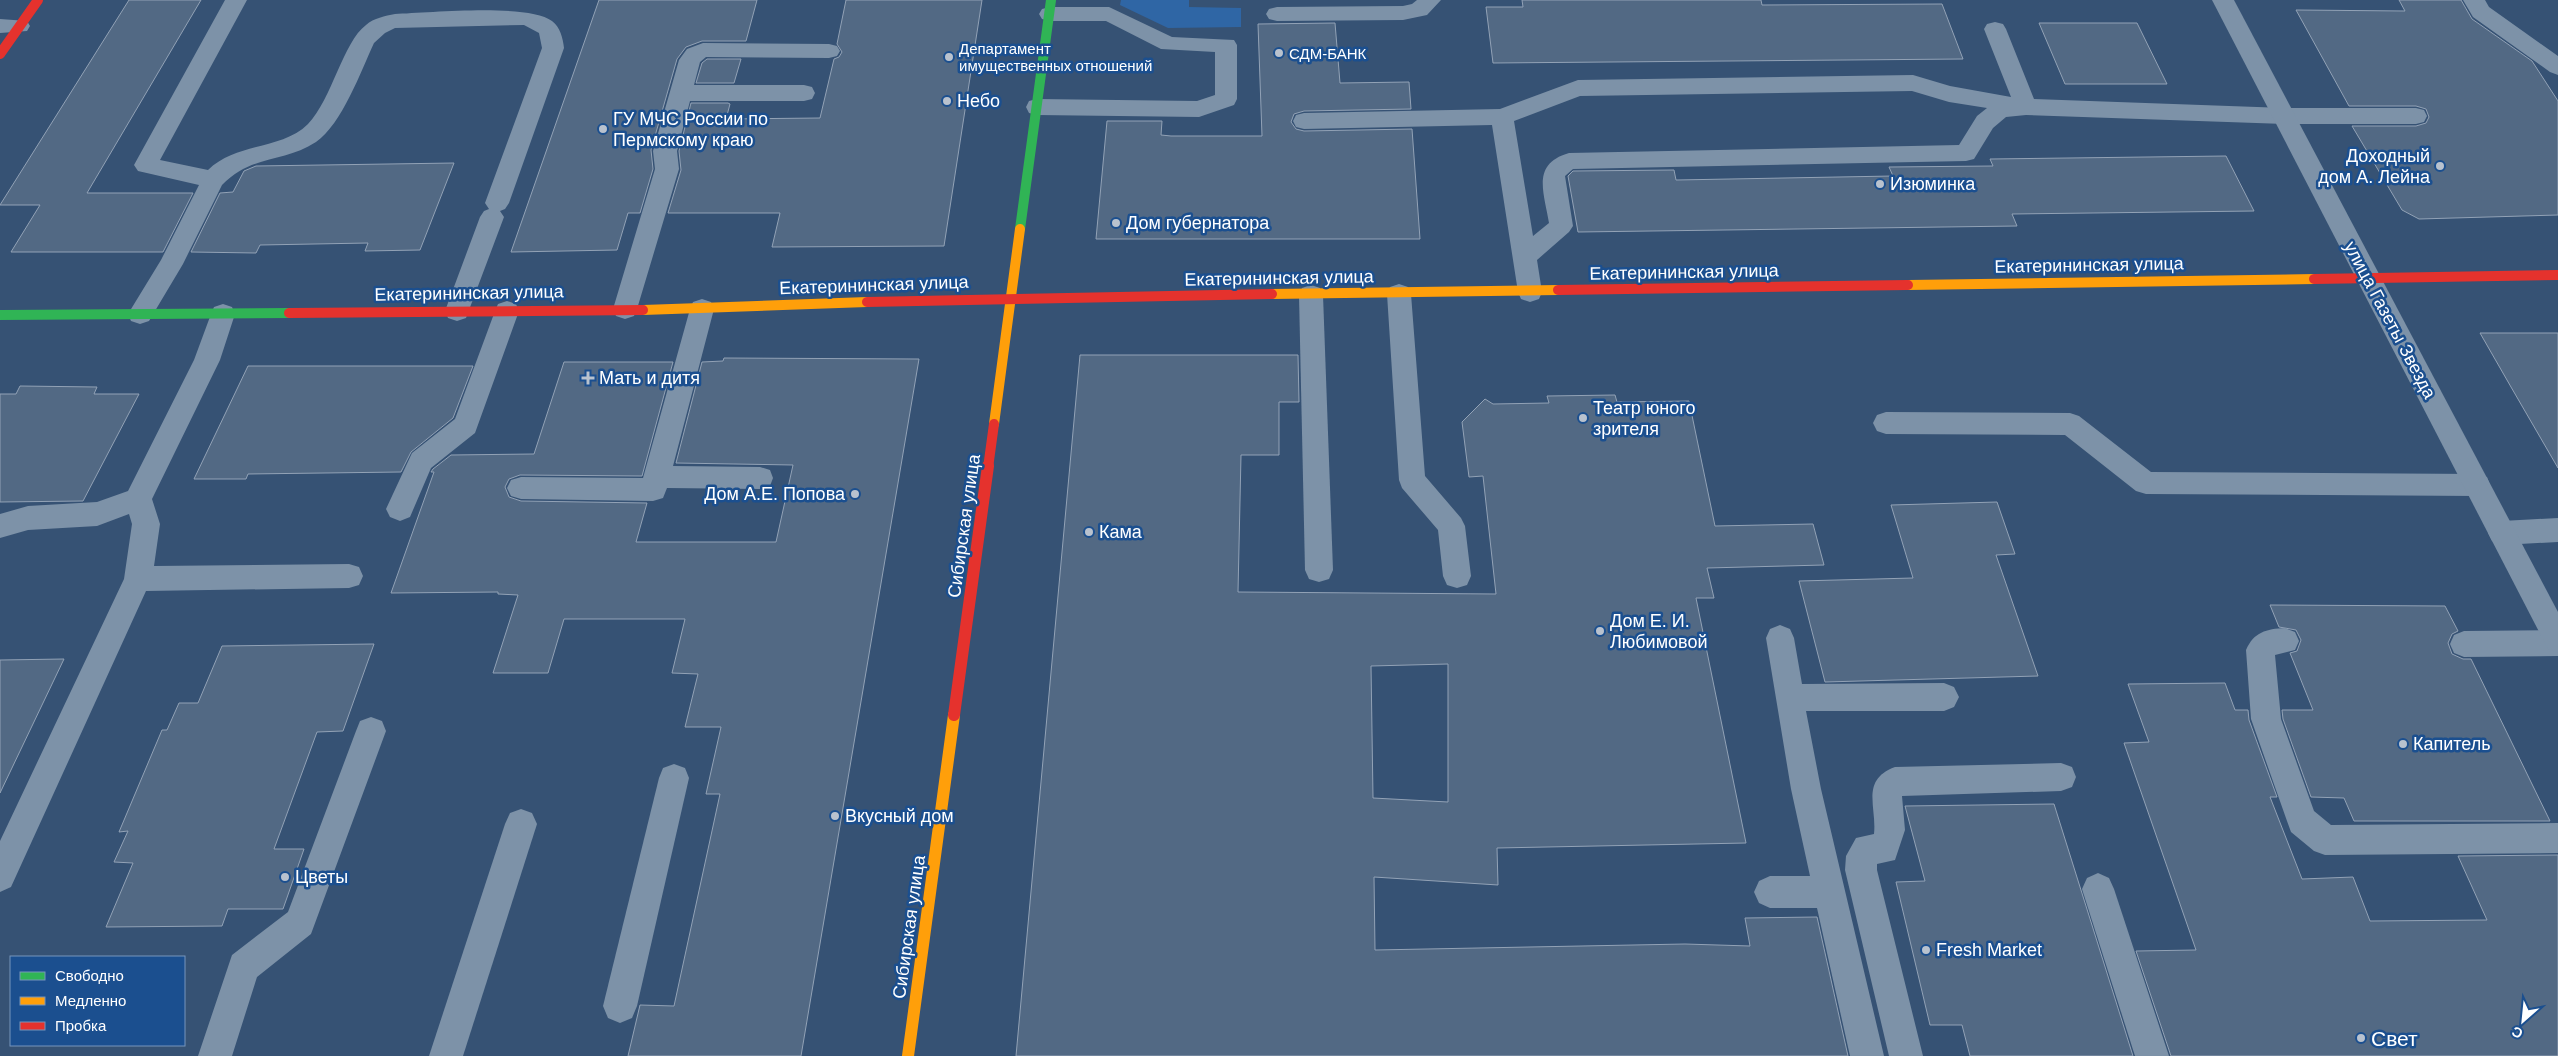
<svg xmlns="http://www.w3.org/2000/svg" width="2558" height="1056" font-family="Helvetica,sans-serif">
<rect width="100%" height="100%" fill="#365274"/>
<!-- green -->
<polygon fill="#2f66a5" points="1121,0 1189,0 1189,7 1241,8 1241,27 1168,28 1120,5"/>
<!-- building -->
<g fill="#526984" stroke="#92a2b6" fill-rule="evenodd">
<polygon points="129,0 201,0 87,193 193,193 163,252 11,252 40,205 0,205"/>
<polygon points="599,0 757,0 746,41 702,41 686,47 677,59 651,150 653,169 640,213 628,213 617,250 511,252"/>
<polygon points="846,0 982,0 944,246 772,247 780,213 668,213 681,170 679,151 691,103 728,103 730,104 726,119 820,118 834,59 839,57 842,52 837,44"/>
<polygon points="1522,0 1761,0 1762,5 1942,4 1963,59 1493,63 1486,7 1523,7"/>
<polygon points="2399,0 2461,0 2472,19 2532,61 2558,101 2558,215 2419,219 2402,210 2352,126 2416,126 2426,123 2429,117 2426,109 2416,106 2349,106 2296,10 2405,11"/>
<polygon points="1335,23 1340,83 1409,82 1411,109 1304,111 1294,114 1291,122 1296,129 1304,131 1412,129 1420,239 1096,239 1107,121 1162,121 1161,135 1171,136 1262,136 1258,24"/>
<polygon points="2039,23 2137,23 2167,84 2065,84"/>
<polygon points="707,59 741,59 734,83 696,83 702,63"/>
<polygon points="2226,156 2254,211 2012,214 2017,226 1578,232 1568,176 1573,171 1674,170 1676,180 1893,176 1889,167 1993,166 1990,159"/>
<polygon points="454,163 420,250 365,251 368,243 260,245 256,253 191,252 220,193 233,192 244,171 256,166"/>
<polygon points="2480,333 2558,333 2558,468 2511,387"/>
<path d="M 1080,355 L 1298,355 L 1299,402 L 1279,402 L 1279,455 L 1241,455 L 1238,592 L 1496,594 L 1483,476 L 1469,477 L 1462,422 L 1485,399 L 1493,404 L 1549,403 L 1547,396 L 1615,395 L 1617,402 L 1689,401 L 1715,526 L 1813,524 L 1824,565 L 1707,568 L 1714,598 L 1696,598 L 1746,843 L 1497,848 L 1498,885 L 1374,877 L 1375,950 L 1685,944 L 1750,946 L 1745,918 L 1817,917 L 1848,1056 L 1016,1056 ZM 1448,664 L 1448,802 L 1373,798 L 1371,666 Z"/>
<polygon points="724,358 919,359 801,1056 628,1056 640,1005 674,1006 720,794 706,794 721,727 685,727 698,674 672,673 685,619 564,619 548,673 493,673 518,595 498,594 498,592 391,593 434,472 431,472 433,469 451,455 534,454 564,362 673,362 642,476 520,475 509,479 505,487 509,497 521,501 647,503 636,542 776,542 793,465 676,463 702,362 723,361"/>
<polygon points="248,366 473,366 453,418 411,452 401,472 248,474 246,479 194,479"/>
<polygon points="20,386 97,387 94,394 139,394 83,501 0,502 0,394 16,394"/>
<polygon points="1997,502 2015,554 1996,555 2038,676 1825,682 1799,581 1913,578 1891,505"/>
<polygon points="2270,605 2445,606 2458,631 2452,634 2448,643 2452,654 2463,659 2471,659 2550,821 2354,821 2344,798 2311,797 2283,719 2282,710 2313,710 2290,653 2297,651 2301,640 2296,630 2279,627"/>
<polygon points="374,644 343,731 317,732 274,849 304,849 283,909 228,909 222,926 106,927 133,863 114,862 128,831 119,832 162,730 167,730 179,703 198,703 222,646"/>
<polygon points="64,659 0,793 0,660"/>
<polygon points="2225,683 2235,710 2248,710 2249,720 2277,797 2270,797 2302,879 2353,877 2370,921 2487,920 2458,856 2558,855 2558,1056 2171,1056 2136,951 2196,950 2124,743 2149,742 2128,684"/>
<polygon points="2054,804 2133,1056 1970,1056 1962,1025 1930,1025 1896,882 1925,881 1905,806"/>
</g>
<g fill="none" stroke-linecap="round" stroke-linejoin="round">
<!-- lane -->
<g fill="#7d92a8" fill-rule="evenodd">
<path d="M 225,0 L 247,0 L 160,160 L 208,170 C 237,142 282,150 308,124 C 332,99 343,42 366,25 C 374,18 385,16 395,14 C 428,13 528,3 552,21 C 560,27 563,38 564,48 L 509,203 L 505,209 L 500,211 L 504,217 L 466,318 L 457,321 L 448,318 L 445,311 L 480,217 L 484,211 L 489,209 L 485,203 L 542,48 L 539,33 L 524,25 L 395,28 L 385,33 L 374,43 C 361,71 342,124 316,142 C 284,163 252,154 222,185 L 183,264 L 149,321 L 140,324 L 131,321 L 128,314 L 161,260 L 199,185 L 138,171 L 134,165 Z"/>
<polygon points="1417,0 1441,0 1427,15 1403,20 1277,21 1269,19 1266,14 1269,9 1277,7 1403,6 1412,4"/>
<polygon points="2463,0 2485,0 2489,7 2558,56 2558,75 2550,72 2473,17"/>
<polygon points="1050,7 1109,7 1172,37 1234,40 1237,45 1237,99 1234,105 1199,117 1037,115 1029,113 1026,107 1029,101 1037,99 1197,101 1215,95 1215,52 1161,49 1106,21 1050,21 1042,19 1039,14 1042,9"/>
<polygon points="0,19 27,21 30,26 27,31 0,33"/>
<path d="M 1995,22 L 2003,24 L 2006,29 L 2034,99 L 2285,108 L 2416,108 L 2424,110 L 2427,116 L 2424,122 L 2416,124 L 2285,124 L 2026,115 L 2006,117 L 1993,128 L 1974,159 L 1966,161 L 1573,169 L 1565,176 L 1573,226 L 1569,232 L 1537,260 L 1542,292 L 1539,299 L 1530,302 L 1521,299 L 1518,292 L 1492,125 L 1304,129 L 1296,127 L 1293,121 L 1296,115 L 1304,113 L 1500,109 L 1578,80 L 1913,75 L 1950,86 L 2011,97 L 1984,29 L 1987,24 ZM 1912,91 L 1949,102 L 1987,108 L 1977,116 L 1959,145 L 1569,153 C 1531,164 1544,192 1549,223 L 1533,236 L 1514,121 L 1580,96 Z"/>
<polygon points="703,43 829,44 837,46 840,51 837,56 829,58 706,57 700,62 694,85 804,85 812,87 815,93 812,99 804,101 690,101 677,151 679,169 637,309 634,316 625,319 616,316 613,309 655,169 653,151 679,60 687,49"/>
<polygon points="1399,284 1408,287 1411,294 1425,476 1461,518 1465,526 1471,576 1467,585 1457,588 1447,585 1443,576 1438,530 1402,488 1399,480 1387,294 1390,287"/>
<polygon points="1311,285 1320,288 1323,295 1333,570 1329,579 1319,582 1309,579 1305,570 1299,295 1302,288"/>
<polygon points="702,299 711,302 714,309 673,466 760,467 770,470 773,478 770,486 760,489 667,488 663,498 653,501 521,499 511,496 507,488 511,480 521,477 643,478 690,309 693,302"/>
<polygon points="507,301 516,304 519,311 475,433 431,468 410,517 400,521 390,517 386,509 412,453 455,419 495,311 498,304"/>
<polygon points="223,304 232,307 235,314 220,360 152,499 160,524 154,566 349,564 359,567 363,576 359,585 349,588 146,591 11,887 0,892 0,841 124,579 132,524 129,514 97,526 28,530 0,538 0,514 28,506 97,502 128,491 194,360 211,314 214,307"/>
<polygon points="1886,412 2070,413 2079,416 2151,472 2477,474 2487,477 2490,485 2487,493 2477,496 2146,494 2136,491 2065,435 1886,434 1877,431 1873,423 1877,415"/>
<polygon points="2558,518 2558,542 2502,545 2492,541 2488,533 2492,525 2502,521"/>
<polygon points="1780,625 1790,629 1794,638 1802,684 1944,683 1954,687 1959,697 1954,707 1944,711 1806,711 1821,789 1884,1056 1850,1056 1817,908 1770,908 1759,903 1754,892 1759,881 1770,876 1810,876 1791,789 1766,638 1770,629"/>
<path d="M 2285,628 L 2295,632 L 2299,641 L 2295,650 L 2275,655 L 2281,719 L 2314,811 L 2331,825 L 2558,823 L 2558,853 L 2325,855 L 2314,851 L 2291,832 L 2287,821 L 2251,719 L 2246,650 C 2254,632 2266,629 2285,628 Z"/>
<polygon points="2558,630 2558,656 2464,657 2454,653 2450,644 2454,635 2464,631"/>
<polygon points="371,717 382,721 386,731 311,934 257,977 232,1056 198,1056 232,955 288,912 356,731 360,721"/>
<path d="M 2061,763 L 2072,767 L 2076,777 L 2072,787 L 2061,791 L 1902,796 L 1905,830 L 1895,860 L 1877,864 L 1877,870 L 1923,1056 L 1889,1056 L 1845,870 L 1846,856 L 1856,838 L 1874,834 C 1877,807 1860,780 1895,767 Z"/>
<polygon points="674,764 685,768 689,778 637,1006 632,1018 620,1023 608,1018 603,1006 659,778 663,768"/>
<polygon points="521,809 532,813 537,824 463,1056 429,1056 505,824 510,813"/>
<polygon points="2098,873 2109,878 2114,889 2169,1056 2135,1056 2082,889 2087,878"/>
</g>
<!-- street -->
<polygon fill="#7d92a8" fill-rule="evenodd" points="2212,0 2234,0 2558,612 2558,653 2548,649"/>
<!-- fast -->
<g stroke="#30b455" stroke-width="10">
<polyline points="1020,229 1051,0"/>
<polyline points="0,315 289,313"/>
</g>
<!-- slow-far1 -->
<g stroke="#ff9f0a" stroke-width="10">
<polyline points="1908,285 2314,279"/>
<polyline points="1272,294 1558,290"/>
<polyline points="643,310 867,302"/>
<polyline points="994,424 1020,229"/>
</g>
<!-- slow -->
<polyline stroke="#ff9f0a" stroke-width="12" points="908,1056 954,715"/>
<!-- jam-far1 -->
<g stroke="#e5322d" stroke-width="10">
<polyline points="0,54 38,0"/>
<polyline points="2314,279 2558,275"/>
<polyline points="1558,290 1908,285"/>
<polyline points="867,302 1272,294"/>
<polyline points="289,313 643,310"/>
<polyline points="988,468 994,424"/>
</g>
<!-- jam -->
<polyline stroke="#e5322d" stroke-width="12" points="954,715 988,466"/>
</g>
<!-- markers -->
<g fill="#b9c2ce" stroke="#1b4f8f" stroke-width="2">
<circle cx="1279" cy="53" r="5"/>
<circle cx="949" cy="57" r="5"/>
<circle cx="947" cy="101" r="5"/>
<circle cx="603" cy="129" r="5"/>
<circle cx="2440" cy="166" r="5"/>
<circle cx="1880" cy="184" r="5"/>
<circle cx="1116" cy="223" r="5"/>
<path d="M585.5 370.5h5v5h5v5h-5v5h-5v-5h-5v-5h5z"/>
<circle cx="1583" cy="418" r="5"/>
<circle cx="855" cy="494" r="5"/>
<circle cx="1089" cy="532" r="5"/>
<circle cx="1600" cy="631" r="5"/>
<circle cx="2403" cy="744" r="5"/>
<circle cx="835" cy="816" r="5"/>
<circle cx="285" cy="877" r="5"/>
<circle cx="1926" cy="950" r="5"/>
<circle cx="2361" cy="1038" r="5"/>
</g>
<g text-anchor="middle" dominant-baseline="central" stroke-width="5" stroke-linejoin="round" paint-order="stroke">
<!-- far-poi labels -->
<g font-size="15" fill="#fff" stroke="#1b4f8f" text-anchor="start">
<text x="959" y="48">Департамент<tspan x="959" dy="17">имущественных отношений</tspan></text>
<text x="1289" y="53">СДМ-БАНК</text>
</g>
<!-- poi labels -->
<g font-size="18" fill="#fff" stroke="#1b4f8f" text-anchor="start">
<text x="957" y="101">Небо</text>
<text x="613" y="119">ГУ МЧС России по<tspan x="613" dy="21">Пермскому краю</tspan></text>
<text x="2430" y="156" text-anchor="end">Доходный<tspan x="2430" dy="21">дом А. Лейна</tspan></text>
<text x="1890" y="184">Изюминка</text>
<text x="1126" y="223">Дом губернатора</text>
<text x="599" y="378">Мать и дитя</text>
<text x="1593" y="408">Театр юного<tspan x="1593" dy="21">зрителя</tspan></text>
<text x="845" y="494" text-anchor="end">Дом А.Е. Попова</text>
<text x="1099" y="532">Кама</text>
<text x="1610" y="621">Дом Е. И.<tspan x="1610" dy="21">Любимовой</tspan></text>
<text x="2413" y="744">Капитель</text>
<text x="845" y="816">Вкусный дом</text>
<text x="295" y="877">Цветы</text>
<text x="1936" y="950">Fresh Market</text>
</g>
<!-- street labels -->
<g font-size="18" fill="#fff" stroke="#1b4f8f">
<text transform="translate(2089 265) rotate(-1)">Екатерининская улица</text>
<text transform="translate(1684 272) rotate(-1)">Екатерининская улица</text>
<text transform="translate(1279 278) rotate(-1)">Екатерининская улица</text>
<text transform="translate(874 285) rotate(-2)">Екатерининская улица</text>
<text transform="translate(469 293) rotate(-1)">Екатерининская улица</text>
<text transform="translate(2390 320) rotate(62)">улица Газеты Звезда</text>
<text transform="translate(964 526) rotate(-82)">Сибирская улица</text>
<text transform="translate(909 927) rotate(-82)">Сибирская улица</text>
</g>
<!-- near-poi labels -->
<g font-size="21" fill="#fff" stroke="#1b4f8f" text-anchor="start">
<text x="2371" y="1038">Свет</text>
</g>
</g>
<!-- legend -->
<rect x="10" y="956" width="175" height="90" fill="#1b4f8f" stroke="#7695bc"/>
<rect x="20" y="972" width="25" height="8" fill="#30b455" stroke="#7695bc"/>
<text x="55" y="981" font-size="15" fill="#ffffff">Свободно</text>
<rect x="20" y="997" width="25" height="8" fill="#ff9f0a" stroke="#7695bc"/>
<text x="55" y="1006" font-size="15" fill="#ffffff">Медленно</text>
<rect x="20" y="1022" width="25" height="8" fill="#e5322d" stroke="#7695bc"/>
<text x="55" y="1031" font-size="15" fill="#ffffff">Пробка</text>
<!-- north arrow -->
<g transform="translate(2523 1021) rotate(207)" stroke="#1b4f8f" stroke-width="4" paint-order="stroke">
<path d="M0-4L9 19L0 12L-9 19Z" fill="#ffffff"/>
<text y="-8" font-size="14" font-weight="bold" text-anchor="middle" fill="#ffffff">С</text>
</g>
</svg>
